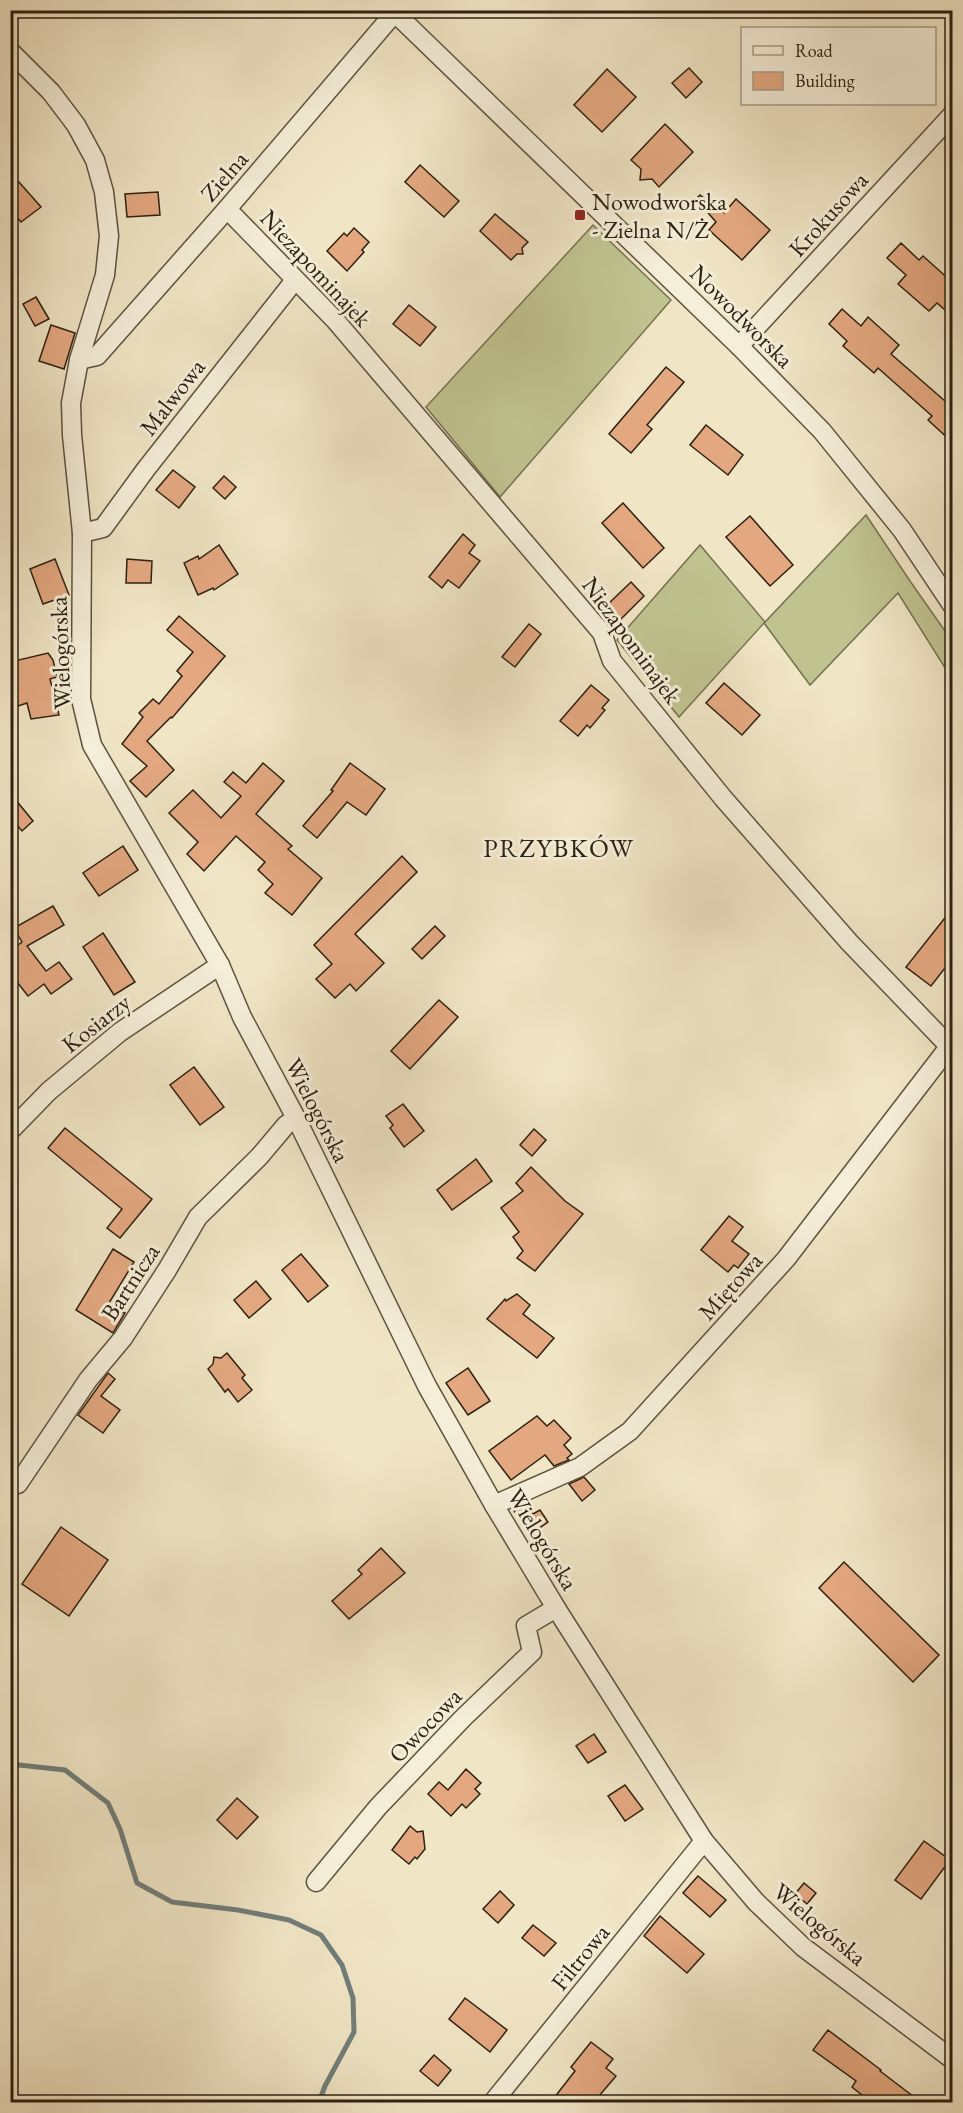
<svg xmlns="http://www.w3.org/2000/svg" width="963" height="2113" font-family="'EB Garamond',serif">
<rect width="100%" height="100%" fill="#f0e5c5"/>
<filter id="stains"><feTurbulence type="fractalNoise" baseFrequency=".00333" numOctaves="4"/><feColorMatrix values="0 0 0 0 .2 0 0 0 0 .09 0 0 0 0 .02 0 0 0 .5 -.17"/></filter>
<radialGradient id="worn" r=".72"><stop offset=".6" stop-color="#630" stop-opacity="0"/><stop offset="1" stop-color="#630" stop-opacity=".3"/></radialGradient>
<!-- grass -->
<g fill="#c0c390" stroke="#767251" stroke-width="1.5">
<polygon points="593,225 671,300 500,497 426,407"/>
<polygon points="866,515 910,581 952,641 952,679 898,593 810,685 764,623 679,717 617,640 700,545 765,622"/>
</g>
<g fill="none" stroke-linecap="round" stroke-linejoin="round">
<!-- stream -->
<polyline stroke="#727e7a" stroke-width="5" points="10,1764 65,1770 108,1803 120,1829 137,1883 172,1902 238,1910 289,1920 321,1935 342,1965 353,1998 354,2032 325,2086 319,2102"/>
</g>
<!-- building -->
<g fill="#e4a881" stroke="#2d2112" stroke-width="1.5">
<polygon points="689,68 702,82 686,98 672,83"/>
<polygon points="607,69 636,97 602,132 574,105"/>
<polygon points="665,124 693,152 659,187 652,179 640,180 641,169 631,160"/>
<polygon points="420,165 459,201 444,217 405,182"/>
<polygon points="10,172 41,207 21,222 10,209"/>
<polygon points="158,192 160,215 127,217 125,194"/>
<polygon points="700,195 724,213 736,199 770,230 742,260 709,230 716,222 696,199"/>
<polygon points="495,214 528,242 522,248 523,254 517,254 511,260 480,231"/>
<polygon points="354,228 369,242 362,250 364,252 347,271 327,251 344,233 347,236"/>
<polygon points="901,243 919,260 923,256 952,282 952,316 937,303 929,311 898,284 906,275 887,258"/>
<polygon points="36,297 49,319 35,326 23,304"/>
<polygon points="409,305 436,327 420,346 393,324"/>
<polygon points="842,309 861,326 868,317 899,345 891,354 945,401 952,393 952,442 928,420 932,416 878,368 874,373 843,346 847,341 829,324"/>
<polygon points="51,325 75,333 64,369 39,361"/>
<polygon points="666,367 684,382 647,425 652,429 631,453 609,434"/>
<polygon points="706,425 743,455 728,475 690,445"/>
<polygon points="173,470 195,487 179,508 156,490"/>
<polygon points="224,476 236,487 225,499 213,488"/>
<polygon points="623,503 664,548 643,568 602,523"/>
<polygon points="750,516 793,565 770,586 726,537"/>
<polygon points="463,534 475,545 469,553 480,561 459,588 448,580 442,588 429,577"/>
<polygon points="219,545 238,574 214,590 213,588 198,595 184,563 198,556 199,559"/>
<polygon points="55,559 69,595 43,604 30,569"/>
<polygon points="127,559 152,561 151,583 126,583"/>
<polygon points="631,582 644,596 619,621 605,607"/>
<polygon points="179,616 225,656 172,718 171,717 147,741 174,770 146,797 130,781 147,766 122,744 143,717 139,713 153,699 159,704 182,676 177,671 193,652 167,630"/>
<polygon points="529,624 541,634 515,667 502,657"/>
<polygon points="48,653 53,660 57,677 50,679 59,715 31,719 27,703 15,707 10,687 10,662"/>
<polygon points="724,683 760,715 742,735 706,703"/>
<polygon points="591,685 609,700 602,708 605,710 590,728 587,725 578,736 560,721"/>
<polygon points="263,763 284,781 256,814 292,846 288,849 322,878 292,915 265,893 273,884 258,870 265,862 236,836 204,871 187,854 198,842 169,813 193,790 221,818 241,796 224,782 233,772 246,783"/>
<polygon points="350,763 385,789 366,815 347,802 317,838 303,826 333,791 331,790"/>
<polygon points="10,793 33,821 22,831 10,817"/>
<polygon points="123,846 138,870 99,896 83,873"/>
<polygon points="402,856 417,872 355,934 384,963 356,991 350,984 335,998 316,979 332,964 314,945"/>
<polygon points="53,906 64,925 27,946 46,971 59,962 72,979 51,994 44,984 28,996 10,973 10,951 22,942 14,928"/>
<polygon points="952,909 952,959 931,986 906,967"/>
<polygon points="435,926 445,936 422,959 412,949"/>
<polygon points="103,933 135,982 114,995 83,947"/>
<polygon points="439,1000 458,1017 410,1069 391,1051"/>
<polygon points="194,1067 224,1107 200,1125 170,1085"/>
<polygon points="403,1104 424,1131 404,1147 390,1128 393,1125 386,1116"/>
<polygon points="65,1128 152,1199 120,1238 107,1228 122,1209 48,1148"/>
<polygon points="534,1129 546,1140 532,1156 520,1145"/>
<polygon points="476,1159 492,1181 452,1210 437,1190"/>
<polygon points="531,1167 565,1201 583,1214 535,1271 517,1258 523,1251 513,1237 519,1232 501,1208 523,1191 516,1183"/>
<polygon points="729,1216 743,1227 732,1241 749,1254 738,1268 734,1265 728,1272 701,1250"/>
<polygon points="113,1249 134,1262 109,1303 125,1313 113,1333 76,1310"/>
<polygon points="301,1254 328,1286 308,1302 282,1270"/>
<polygon points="256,1281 271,1299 249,1318 234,1300"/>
<polygon points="517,1294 530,1305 523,1314 554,1338 537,1358 487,1319 505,1299 506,1301"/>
<polygon points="227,1353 245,1375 242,1378 252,1390 238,1402 228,1389 225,1392 208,1369 213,1364 214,1357 221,1358"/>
<polygon points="468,1368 490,1401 468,1415 446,1383"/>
<polygon points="108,1373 115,1379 101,1396 120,1410 103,1433 78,1415"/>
<polygon points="537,1416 547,1426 554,1420 571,1438 564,1445 572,1454 567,1458 569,1460 554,1466 545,1455 511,1480 489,1451"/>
<polygon points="584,1477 595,1490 582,1501 569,1484"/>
<polygon points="526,1503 533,1514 540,1510 548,1522 530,1535 513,1509"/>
<polygon points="61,1527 108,1560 69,1616 22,1584"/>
<polygon points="381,1548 405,1573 349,1619 332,1601 362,1574 358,1570"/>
<polygon points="844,1562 939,1655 913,1682 819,1588"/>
<polygon points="594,1734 606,1752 588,1763 576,1746"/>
<polygon points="466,1769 481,1783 475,1789 480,1794 466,1808 462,1804 451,1816 428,1794 439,1782 448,1790"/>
<polygon points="625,1785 643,1809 625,1821 608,1796"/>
<polygon points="237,1798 258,1817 237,1839 217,1820"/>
<polygon points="410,1826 417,1832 423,1831 425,1849 417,1859 415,1857 409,1864 392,1850"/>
<polygon points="924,1841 950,1860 921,1899 895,1880"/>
<polygon points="698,1876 726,1900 710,1917 683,1893"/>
<polygon points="804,1883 816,1893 807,1904 795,1894"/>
<polygon points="500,1891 514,1905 498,1923 483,1909"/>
<polygon points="660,1916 704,1954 687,1973 644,1936"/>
<polygon points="533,1925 556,1943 544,1956 522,1938"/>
<polygon points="465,1998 507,2030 490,2052 449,2019"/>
<polygon points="828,2030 881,2070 880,2071 922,2103 872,2103 852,2087 856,2081 813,2050"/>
<polygon points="591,2042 613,2059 606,2068 616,2076 593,2103 550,2103 575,2071 571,2067"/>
<polygon points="434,2055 451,2070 438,2086 420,2071"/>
</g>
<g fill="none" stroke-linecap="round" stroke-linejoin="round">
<defs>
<g id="minor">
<polyline points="392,10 739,346 822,431 902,530 952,605"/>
<polyline points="10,51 51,92 76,125 95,160 104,192 109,236 105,275 79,360 71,403 72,435 82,533 81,699 92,745 220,965 242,1017 296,1118 427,1386 494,1505 556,1608 704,1841 756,1902 803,1947 952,2059"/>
<polyline points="227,209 335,320 602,633 612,661 723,798 849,942 950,1047"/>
<polyline points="739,346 952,115"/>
<polyline points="79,360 97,356 227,209 397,10"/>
<polyline points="82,533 103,528 146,469 295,280"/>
<polyline points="10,1131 49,1091 120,1032 220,965"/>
<polyline points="18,1484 88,1380 123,1338 167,1270 198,1217 259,1157 286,1125 296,1118"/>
<polyline points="494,1505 580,1467 630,1431 786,1259 952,1043"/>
<polyline points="316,1882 378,1807 463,1718 532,1652 526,1626 556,1608"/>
<polyline points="493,2102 704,1841"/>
</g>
</defs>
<!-- minor casing -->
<use href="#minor" stroke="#5e523f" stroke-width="21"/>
<!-- minor -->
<use href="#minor" stroke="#f5eed9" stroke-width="18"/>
</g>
<!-- markers -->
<rect fill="#8f2418" stroke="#f5eed9" stroke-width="2" x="574" y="209" width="12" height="12" rx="3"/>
<g text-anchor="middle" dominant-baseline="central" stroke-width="6" stroke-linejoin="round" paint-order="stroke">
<!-- street labels -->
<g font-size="24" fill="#2d2112" stroke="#f5eed9">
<text transform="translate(224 176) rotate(-49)">Zielna</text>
<text transform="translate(828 214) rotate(-48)">Krokusowa</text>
<text transform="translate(316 268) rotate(47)">Niezapominajek</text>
<text transform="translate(742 316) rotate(45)">Nowodworska</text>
<text transform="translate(172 397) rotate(-52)">Malwowa</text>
<text transform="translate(632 640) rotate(54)">Niezapominajek</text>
<text transform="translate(60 653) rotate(-92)">Wielogórska</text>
<text transform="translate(96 1023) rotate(-38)">Kosiarzy</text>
<text transform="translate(318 1110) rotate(63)">Wielogórska</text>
<text transform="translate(130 1282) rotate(-57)">Bartnicza</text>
<text transform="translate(730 1286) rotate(-48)">Miętowa</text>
<text transform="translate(543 1539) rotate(59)">Wielogórska</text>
<text transform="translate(425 1725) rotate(-46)">Owocowa</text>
<text transform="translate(820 1924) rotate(40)">Wielogórska</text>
<text transform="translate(580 1957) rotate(-51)">Filtrowa</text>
</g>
<!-- poi labels -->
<g font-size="24" fill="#2d2112" stroke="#f5eed9" text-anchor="start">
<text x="592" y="201">Nowodworska<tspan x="592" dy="28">- Zielna N/Ż</tspan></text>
</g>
<!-- neighbourhood labels -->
<g font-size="26" letter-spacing="1.5" fill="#2d2112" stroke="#f5eed9">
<text x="559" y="848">PRZYBKÓW</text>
</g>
</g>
<!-- margin -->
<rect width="963" height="2113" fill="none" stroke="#f0e5c5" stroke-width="36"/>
<rect x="12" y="12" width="939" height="2089" fill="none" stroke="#2d2112" stroke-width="3"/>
<rect x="18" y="18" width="927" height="2077" fill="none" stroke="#2d2112" stroke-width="1.5"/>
<!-- legend -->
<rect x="741" y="27" width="195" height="78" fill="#f5eed9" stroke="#a59c89" stroke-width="1.5"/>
<rect x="753" y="46" width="30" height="9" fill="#f5eed9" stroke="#a59c89" stroke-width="1.5"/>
<text x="795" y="57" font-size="18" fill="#2d2112">Road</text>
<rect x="753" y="72" width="30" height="18" fill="#e4a881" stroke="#a59c89" stroke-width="1.5"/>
<text x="795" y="87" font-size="18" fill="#2d2112">Building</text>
<rect width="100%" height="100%" filter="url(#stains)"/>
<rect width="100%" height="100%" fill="url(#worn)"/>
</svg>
